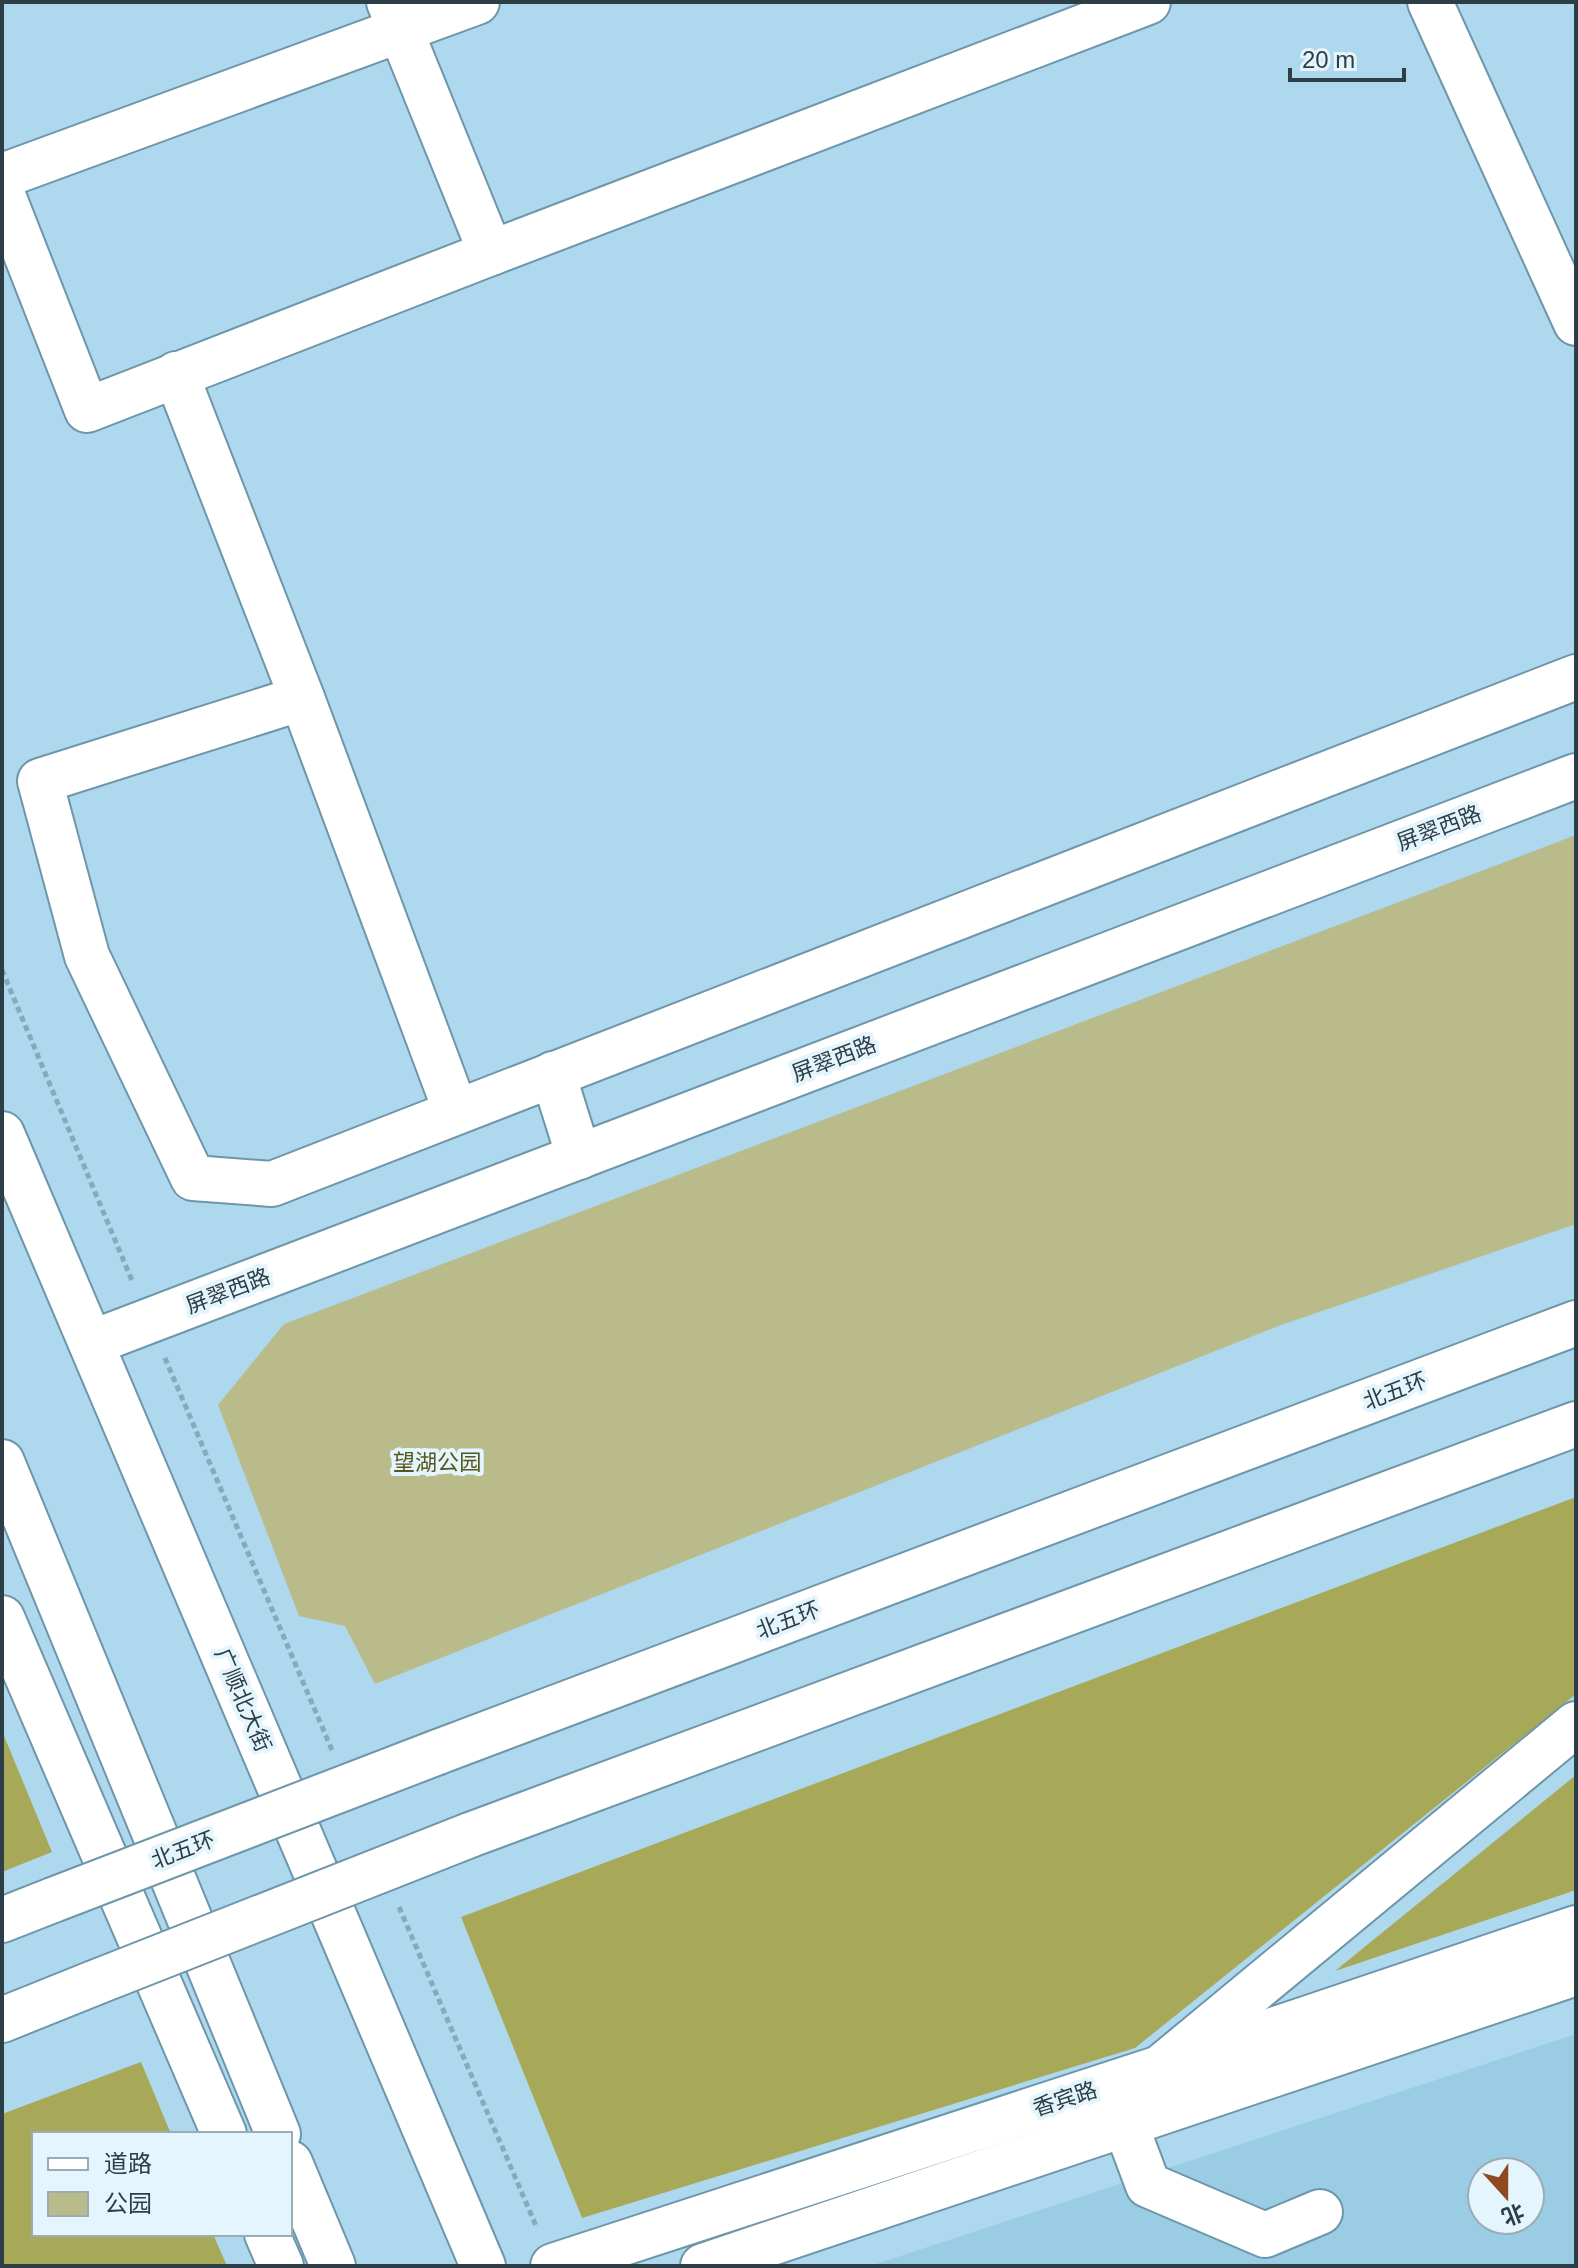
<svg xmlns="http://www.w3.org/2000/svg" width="1578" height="2268" font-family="Helvetica,'Noto Sans SC',sans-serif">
<rect width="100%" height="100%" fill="#aed8ed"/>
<!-- built -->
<path fill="#9acce3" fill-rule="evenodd" d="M 1576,2034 L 1576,2266 L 870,2266 ZM 1482,2172 L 1530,2172 L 1530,2220 L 1482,2220 Z"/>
<!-- green -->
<polygon fill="#b9bb8b" points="1576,835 1576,1224 1281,1325 375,1684 345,1626 299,1616 218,1405 284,1324"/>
<!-- forest -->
<g fill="#a8a958">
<polygon points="1576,1497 1576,1694 1135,2048 582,2218 461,1917"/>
<polygon points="2,1731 52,1852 2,1872"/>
<polygon points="1576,1775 1576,1890 1335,1971"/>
<polygon points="141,2062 171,2134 34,2134 34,2234 213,2234 227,2266 2,2266 2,2114"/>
</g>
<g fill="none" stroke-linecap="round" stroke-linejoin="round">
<defs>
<g id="minor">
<polyline points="389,2 491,253 1148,2"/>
<polyline points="1430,2 1576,323"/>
<polyline points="2,176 477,2"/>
<polyline points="2,193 87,410 491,253"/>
<polyline points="176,374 302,698 456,1112"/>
<polyline points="302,698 40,781 87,956 193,1178 272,1184 1576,677"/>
<polyline points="553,1074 579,1157"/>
<polyline points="91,1343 1576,776"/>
<polyline points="2,1618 224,2134"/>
<polyline points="1126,2126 1148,2185 1265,2235 1320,2212"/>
<polyline points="267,2234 281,2266"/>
<polyline points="553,2266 1160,2068 1576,1928"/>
<polyline points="703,2266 1576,1973"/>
</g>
<g id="major">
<polyline points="2,1134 483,2266"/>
<polyline points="2,1462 278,2134"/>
<polyline points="290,2163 333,2266"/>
</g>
<g id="highway">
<polyline points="438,1752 1576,1323"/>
<polyline points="470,1835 1576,1424"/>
<polyline points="2,1920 53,1900"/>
<polyline points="2,2020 94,1983"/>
<polyline points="1160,2068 1576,1724"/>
</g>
</defs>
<!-- minor casing -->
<use href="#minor" stroke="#6e96aa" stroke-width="48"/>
<!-- major casing -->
<use href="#major" stroke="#6e96aa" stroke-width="48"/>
<!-- highway casing -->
<use href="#highway" stroke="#6e96aa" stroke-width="48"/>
<!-- path -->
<g stroke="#87a9ba" stroke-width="5" stroke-dasharray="6 4" stroke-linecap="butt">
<polyline points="2,970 133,1283"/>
<polyline points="165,1358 332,1750"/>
<polyline points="399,1907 537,2228"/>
</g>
<!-- minor -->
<use href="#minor" stroke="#fff" stroke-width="44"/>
<!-- major -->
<use href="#major" stroke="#fff" stroke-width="44"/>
<!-- highway -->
<use href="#highway" stroke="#fff" stroke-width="44"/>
<defs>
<g id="highway-bridge">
<polyline points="53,1900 438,1752"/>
<polyline points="94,1983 470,1835"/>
</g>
</defs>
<!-- highway-bridge casing -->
<use href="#highway-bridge" stroke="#6e96aa" stroke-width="48" stroke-linecap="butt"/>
<!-- highway-bridge -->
<use href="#highway-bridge" stroke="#fff" stroke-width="44"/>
</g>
<g text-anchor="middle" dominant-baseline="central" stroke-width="8" stroke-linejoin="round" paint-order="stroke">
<!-- street labels -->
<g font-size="22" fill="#2d3e46" stroke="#e4f5fd">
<text transform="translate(1439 828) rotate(-21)">屏翠西路</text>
<text transform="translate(834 1059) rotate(-21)">屏翠西路</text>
<text transform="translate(228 1291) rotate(-21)">屏翠西路</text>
<text transform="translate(1395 1391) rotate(-21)">北五环</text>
<text transform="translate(788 1620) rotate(-21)">北五环</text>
<text transform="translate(243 1700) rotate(67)">广顺北大街</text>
<text transform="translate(183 1850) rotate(-21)">北五环</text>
<text transform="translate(1065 2099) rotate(-18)">香宾路</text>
</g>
<!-- park labels -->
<g font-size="22" fill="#58571b" stroke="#e4f5fd">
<text x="437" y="1462">望湖公园</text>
</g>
</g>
<!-- border -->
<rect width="1578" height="2268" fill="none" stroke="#2d3e46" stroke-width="8"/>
<!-- legend -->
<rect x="32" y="2132" width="260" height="104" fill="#e4f5fd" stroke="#9bacb4" stroke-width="2"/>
<rect x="48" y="2158" width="40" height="12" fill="#ffffff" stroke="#9bacb4" stroke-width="2"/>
<text x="104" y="2172" font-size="24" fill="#2d3e46">道路</text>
<rect x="48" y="2192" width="40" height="24" fill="#b9bb8b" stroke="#9bacb4" stroke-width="2"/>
<text x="104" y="2212" font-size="24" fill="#2d3e46">公园</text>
<!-- north arrow -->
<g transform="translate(1506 2196) rotate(159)"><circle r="38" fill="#e4f5fd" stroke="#9bacb4" stroke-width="2"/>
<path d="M0-6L14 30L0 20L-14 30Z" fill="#8e491e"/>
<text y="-12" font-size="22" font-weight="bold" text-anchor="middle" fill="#2d3e46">北</text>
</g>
<!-- scale -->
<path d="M1290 68v12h114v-12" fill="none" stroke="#2d3e46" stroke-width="4"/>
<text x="1302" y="68" font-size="24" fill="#2d3e46" stroke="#e4f5fd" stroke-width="6" paint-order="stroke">20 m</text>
</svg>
